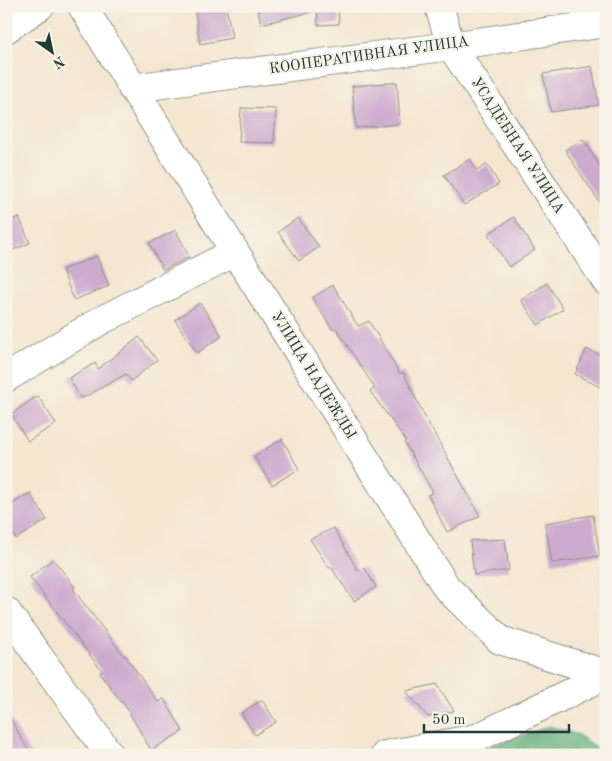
<svg xmlns="http://www.w3.org/2000/svg" width="612" height="761" font-family="'Old Standard TT',serif">
<rect width="100%" height="100%" fill="#f7f3e8"/>
<filter id="ink" filterUnits="userSpaceOnUse"><feTurbulence type="fractalNoise" baseFrequency=".02" numOctaves="2"/><feDisplacementMap in="SourceGraphic" scale="10" xChannelSelector="R" yChannelSelector="G"/><feConvolveMatrix kernelMatrix="1 2 1 2 8 2 1 2 1" color-interpolation-filters="sRGB"/></filter>
<filter id="wash" filterUnits="userSpaceOnUse"><feTurbulence type="fractalNoise" baseFrequency=".0096" numOctaves="4" result="noise"/><feDisplacementMap in="SourceGraphic" scale="20" xChannelSelector="R" yChannelSelector="G"/><feGaussianBlur stdDeviation="1.12" result="paint"/><feColorMatrix in="noise" values="0 0 0 0 0 0 0 0 0 0 0 0 0 0 0 0 0 1.4 0 .05"/><feComposite in="paint" operator="in"/></filter>
<g filter="url(#wash)">
<rect width="100%" height="100%" fill="#f4e6cf"/>
<!-- forest -->
<polygon fill="#5eac78" stroke="#3e7456" points="550,726 579,735 606,755 457,755 479,750"/>
<g id="blocks">
<!-- building -->
<g fill="#cdabcf">
<polygon points="194,6 226,6 232,38 200,44"/>
<polygon points="257,6 311,6 312,12 261,24"/>
<polygon points="317,6 338,6 339,24 318,25"/>
<polygon points="592,66 599,105 551,112 543,74"/>
<polygon points="397,82 400,124 356,128 352,86"/>
<polygon points="241,108 276,109 274,143 239,142"/>
<polygon points="583,139 606,176 606,212 565,150"/>
<polygon points="470,159 477,171 487,164 499,184 464,205 444,175"/>
<polygon points="19,217 30,243 6,253 6,222"/>
<polygon points="514,217 535,250 509,267 488,234"/>
<polygon points="298,218 319,247 299,261 278,232"/>
<polygon points="176,230 189,257 163,270 149,243"/>
<polygon points="97,256 109,286 74,300 62,270"/>
<polygon points="547,283 563,309 538,325 521,300"/>
<polygon points="333,285 358,326 369,321 400,374 403,372 424,415 480,516 447,532 428,495 433,492 404,442 406,441 370,391 375,388 336,328 333,330 312,298"/>
<polygon points="200,303 222,336 197,353 175,320"/>
<polygon points="139,337 157,360 131,381 126,374 81,399 69,378 95,363 98,369"/>
<polygon points="587,349 606,358 606,390 575,374"/>
<polygon points="38,396 56,424 28,441 11,414"/>
<polygon points="282,439 299,469 272,485 254,456"/>
<polygon points="30,493 47,520 16,539 6,524 6,508"/>
<polygon points="593,515 600,556 552,563 545,523"/>
<polygon points="334,528 358,571 364,567 376,587 354,601 331,567 329,568 310,539"/>
<polygon points="505,539 509,570 474,575 470,541"/>
<polygon points="53,559 75,587 73,589 124,656 125,655 158,702 164,699 183,731 151,750 123,702 122,703 100,673 102,671 30,577"/>
<polygon points="437,684 454,711 428,717 406,691"/>
<polygon points="262,700 276,722 255,735 241,713"/>
<polygon points="6,711 31,755 6,755"/>
</g>
</g>
</g>
<g filter="url(#ink)">
<use href="#blocks" fill-opacity="0" stroke="#8a9282" stroke-width="1"/>
<g fill="none" stroke-linecap="round" stroke-linejoin="round">
<defs>
<g id="minor">
<polyline points="82,6 235,252 447,588 500,640 606,674"/>
<polyline points="439,6 451,46 606,281"/>
<polyline points="6,29 40,6"/>
<polyline points="132,88 451,46 606,23"/>
<polyline points="6,378 100,321 235,252"/>
<polyline points="6,611 110,755"/>
<polyline points="385,755 477,738 606,675"/>
</g>
</defs>
<!-- minor casing -->
<use href="#minor" stroke="#8a9282" stroke-width="30"/>
<!-- minor -->
<use href="#minor" stroke="#fff" stroke-width="28"/>
</g>
</g>
<g text-anchor="middle" dominant-baseline="central" stroke-width="4.5" stroke-linejoin="round" paint-order="stroke">
<!-- street labels -->
<g font-size="15" fill="#1f3d34" stroke="#f7f3e8">
<text transform="translate(369 56) rotate(-8)">КООПЕРАТИВНАЯ УЛИЦА</text>
<text transform="translate(517 146) rotate(57)">УСАДЕБНАЯ УЛИЦА</text>
<text transform="translate(313 376) rotate(58)">УЛИЦА НАДЕЖДЫ</text>
</g>
</g>
<!-- margin -->
<rect width="612" height="761" fill="none" stroke="#f7f3e8" stroke-width="25"/>
<!-- north arrow -->
<g transform="translate(52 52) rotate(147)" stroke="#f7f3e8" stroke-width="4" paint-order="stroke">
<path d="M0-4L9 19L0 12L-9 19Z" fill="#1f3d34"/>
<text y="-8" font-size="14" font-weight="bold" text-anchor="middle" fill="#1f3d34">N</text>
</g>
<!-- scale -->
<path d="M424 724v8h145v-8" fill="none" stroke="#1f3d34" stroke-width="2.5"/>
<text x="432" y="724" font-size="15" fill="#1f3d34" stroke="#f7f3e8" stroke-width="4" paint-order="stroke">50 m</text>
</svg>
